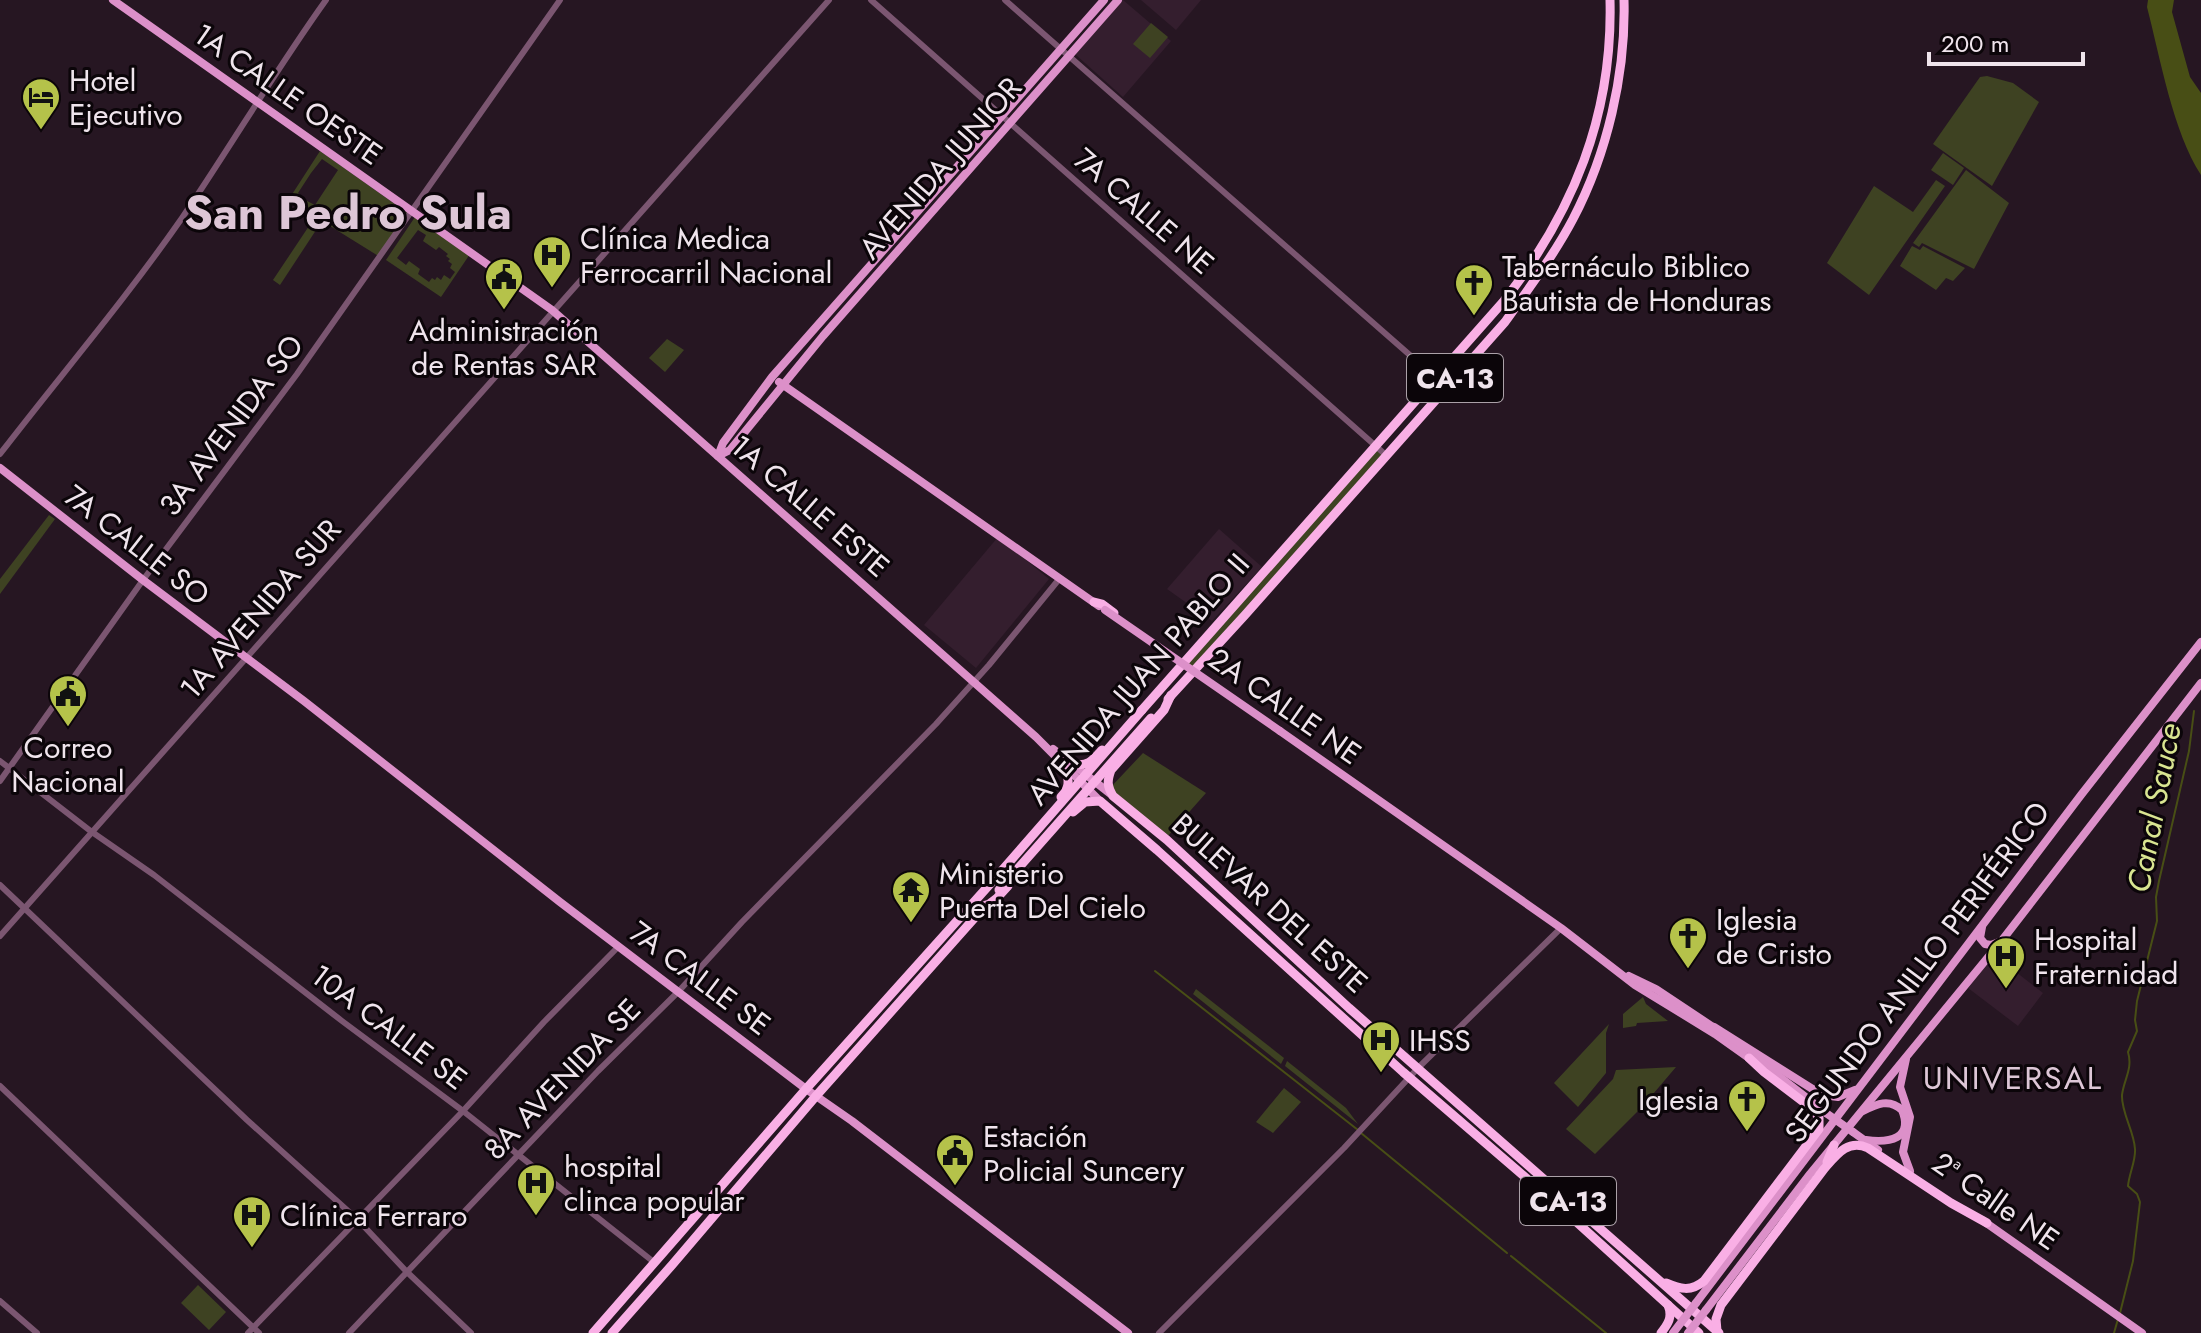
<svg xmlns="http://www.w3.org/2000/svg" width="2201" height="1333" font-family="Jost,sans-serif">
<rect width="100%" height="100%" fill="#261622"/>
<!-- built -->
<g fill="#341e2e">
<polygon points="1123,0 1171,41 1123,97 1075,54"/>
<polygon points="1141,0 1201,0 1176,30"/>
<polygon points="1219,529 1262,567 1212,621 1167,589"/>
<polygon points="998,537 1049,579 976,668 924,625"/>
<polygon points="1994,955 2043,993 2018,1026 1968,988"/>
</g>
<!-- green -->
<g fill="#3e4222" fill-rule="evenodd">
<polygon points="1151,23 1168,37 1150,58 1133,44"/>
<polygon points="1987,76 2013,83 2039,102 1992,186 1933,144 1980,77"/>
<path d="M 320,151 L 409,214 L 380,257 L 322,221 L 280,285 L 273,280 L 315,217 L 289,199 ZM 322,159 L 338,170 L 315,205 L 303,199 L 298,193 L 311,173 Z"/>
<polygon points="1943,153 1964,168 1953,185 1931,170"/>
<polygon points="1966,170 2009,203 1974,269 1922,243 1919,247 1913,243"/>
<polygon points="1936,180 1945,186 1869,295 1827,263 1874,186 1913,212"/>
<path d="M 415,217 L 470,254 L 441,297 L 386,260 ZM 418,230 L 426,235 L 423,241 L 436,250 L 439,247 L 448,254 L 446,256 L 450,259 L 448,261 L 452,264 L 450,268 L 455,272 L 450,279 L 444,275 L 441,280 L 437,277 L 435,280 L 432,278 L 429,282 L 418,274 L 420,269 L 409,261 L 406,265 L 397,258 Z"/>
<polygon points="1912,246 1920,250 1923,246 1965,268 1953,281 1946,278 1936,290 1900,266"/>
<polygon points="667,339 684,350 665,372 649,358"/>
<polygon points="1376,445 1387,456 1195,669 1185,662"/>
<polygon points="49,515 55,519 0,594 0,579"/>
<polygon points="1143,753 1206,793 1167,837 1110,788"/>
<polygon points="1196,989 1284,1058 1281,1064 1193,994"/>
<polygon points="1643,997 1646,1004 1668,1021 1637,1023 1636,1026 1623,1028 1623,1014"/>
<polygon points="1609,1024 1606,1033 1606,1073 1578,1107 1554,1083"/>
<polygon points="1287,1061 1346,1108 1358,1124 1285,1066"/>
<polygon points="1676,1067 1642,1107 1595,1154 1566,1129 1613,1079 1616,1070"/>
<polygon points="1284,1088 1301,1102 1273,1133 1256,1122"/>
<polygon points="198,1285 226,1312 209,1330 181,1303"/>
</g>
<!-- water -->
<path fill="#484e15" d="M 2148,0 L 2174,0 L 2172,12 L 2190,77 L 2201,93 L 2201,175 C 2173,132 2160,57 2147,7 Z"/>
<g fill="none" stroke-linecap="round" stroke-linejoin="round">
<!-- stream -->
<g stroke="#484e15" stroke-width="2">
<polyline points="1155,971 1358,1130"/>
<polyline points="1361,1133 1507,1253"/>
<polyline points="1511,1256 1606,1333"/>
<path d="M 2120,1313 L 2133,1261 L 2140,1202 L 2137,1194 L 2128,1186 C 2129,1174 2136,1160 2135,1149 C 2134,1131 2121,1112 2122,1095 C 2124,1079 2133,1069 2128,1052 L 2137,1031 L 2135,1020 L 2137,1001 L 2157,921 L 2156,897 L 2159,881 L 2189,751 L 2194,711"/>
<polyline points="2114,1333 2118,1319"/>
</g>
<!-- minor -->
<g stroke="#7b5671" stroke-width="6">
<polyline points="871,0 1387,456"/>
<polyline points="1005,0 1436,378"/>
<path d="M 0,454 C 60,376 125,300 182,218 C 231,146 275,71 326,0"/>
<polyline points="0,761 92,832 154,875 342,1021 463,1111 655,1263"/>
<polyline points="0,781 143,580 297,374 560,0"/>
<polyline points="0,885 247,1120 358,1220 406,1271 471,1333"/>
<polyline points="0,936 829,0"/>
<polyline points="0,1086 259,1333"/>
<polyline points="0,1301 37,1333"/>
<polyline points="248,1333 463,1111 544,1022 618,947"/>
<polyline points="349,1333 598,1071 678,992 742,922 936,724 989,665 1060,578"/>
<polyline points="1159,1333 1344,1148 1418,1068 1561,928"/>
</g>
<!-- major -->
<g stroke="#dc90c9" stroke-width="8">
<polyline points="113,0 552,310 1036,737 1100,801"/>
<polyline points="779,382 1099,606"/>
<polyline points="718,456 730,450 823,336 1118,0"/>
<polyline points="718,456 723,443 772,377 1104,0"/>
<polyline points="0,468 143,580 304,701 560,902 806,1089 852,1121 1128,1333"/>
<polyline points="1280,731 1561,928 1635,985 1715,1034 1753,1061"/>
<polyline points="1053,749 1112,795"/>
<polyline points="1982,927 1980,938 1985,944 1991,945 1999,942"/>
<polyline points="1629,976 1656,989 1716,1029"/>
<polyline points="1714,1027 1822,1095 1838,1097 1855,1090"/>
<polyline points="1753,1056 1826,1113"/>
<polyline points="1906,1059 1900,1087 1910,1117 1903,1152 1910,1171"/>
<path d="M 1863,1111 C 1877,1104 1889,1098 1902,1110 C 1914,1139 1889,1143 1866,1140"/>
<polyline points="1853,1132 1878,1150"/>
<polyline points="1982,1220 2142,1333"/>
<polyline points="1696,1303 2081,795 2201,642"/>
<polyline points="1706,1310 1810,1174 2003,939 2201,683"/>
</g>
<!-- highway -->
<g stroke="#f9afe5" stroke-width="9">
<polyline points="1094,602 1102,604 1114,613"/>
<path d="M 1171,695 L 1164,710 L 1111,770 C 1107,781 1107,786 1113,796 L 1167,840 L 1349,1008 L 1719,1333"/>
<path d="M 1168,699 L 1245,615 L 1505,322 C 1529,288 1554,255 1573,219 C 1607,154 1626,74 1624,0"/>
<path d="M 1142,710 L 1503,302 C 1573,213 1613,115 1610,0"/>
<path d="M 1074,764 C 1088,767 1093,760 1102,750"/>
<path d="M 1061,797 C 1070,788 1069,781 1066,769"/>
<polyline points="1073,812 1085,802 1100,801 1157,850 1403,1072 1561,1208 1699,1333"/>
<polyline points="984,908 997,898 1008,886"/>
<polyline points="1827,1162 1834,1145"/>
<path d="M 1666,1283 C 1680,1289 1691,1292 1704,1281 L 1819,1129 L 1819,1118 L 1814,1110 L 1764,1072 L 1749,1058"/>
<path d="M 1717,1331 L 1716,1319 L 1721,1305 L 1824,1169 C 1837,1154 1848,1139 1868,1148 L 1951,1203 L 1987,1223"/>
<polyline points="593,1333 806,1089 991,883"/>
<polyline points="612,1333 672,1265 816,1096 986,905"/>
<path d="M 1661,1333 C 1668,1324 1673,1317 1668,1305"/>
</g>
<!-- major-bridge -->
<g stroke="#dc90c9" stroke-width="8">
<polyline points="1105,610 1280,731"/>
<polyline points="1826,1113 1853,1132"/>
<polyline points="1673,1333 1696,1303"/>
<polyline points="1688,1333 1706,1310"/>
</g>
<!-- highway-bridge -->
<g stroke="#f9afe5" stroke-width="9">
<polyline points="991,883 1142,710"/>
<polyline points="999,890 1151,718"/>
</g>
</g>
<!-- icons -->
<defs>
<symbol id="hotel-pin" viewBox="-11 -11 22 30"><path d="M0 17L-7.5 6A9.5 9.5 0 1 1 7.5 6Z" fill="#b5c24a" stroke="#0b0509"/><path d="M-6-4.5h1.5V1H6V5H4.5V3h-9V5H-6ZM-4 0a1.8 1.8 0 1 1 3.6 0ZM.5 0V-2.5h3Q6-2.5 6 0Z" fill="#111"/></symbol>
<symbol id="hospital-pin" viewBox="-11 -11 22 30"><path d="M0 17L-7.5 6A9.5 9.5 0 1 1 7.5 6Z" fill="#b5c24a" stroke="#0b0509"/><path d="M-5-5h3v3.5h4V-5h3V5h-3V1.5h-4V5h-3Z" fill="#111"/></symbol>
<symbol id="civic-pin" viewBox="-11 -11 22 30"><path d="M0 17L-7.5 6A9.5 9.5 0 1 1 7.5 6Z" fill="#b5c24a" stroke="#0b0509"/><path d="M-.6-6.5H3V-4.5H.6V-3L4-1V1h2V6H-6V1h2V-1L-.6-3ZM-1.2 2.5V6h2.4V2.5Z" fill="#111"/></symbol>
<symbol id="church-pin" viewBox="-11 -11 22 30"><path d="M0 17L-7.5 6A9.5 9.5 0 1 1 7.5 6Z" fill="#b5c24a" stroke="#0b0509"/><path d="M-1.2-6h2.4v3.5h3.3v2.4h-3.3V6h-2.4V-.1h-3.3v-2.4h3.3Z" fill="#111"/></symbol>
<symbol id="temple-pin" viewBox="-11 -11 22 30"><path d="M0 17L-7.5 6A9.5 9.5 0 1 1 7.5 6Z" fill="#b5c24a" stroke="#0b0509"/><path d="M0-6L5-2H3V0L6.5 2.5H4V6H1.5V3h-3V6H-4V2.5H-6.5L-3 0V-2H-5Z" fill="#111"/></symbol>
</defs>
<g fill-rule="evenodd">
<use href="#hotel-pin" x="19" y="75" width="44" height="60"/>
<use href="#hospital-pin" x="530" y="233" width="44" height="60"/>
<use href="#civic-pin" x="482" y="255" width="44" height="60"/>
<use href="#church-pin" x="1452" y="261" width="44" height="60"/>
<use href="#civic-pin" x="46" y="672" width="44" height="60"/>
<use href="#temple-pin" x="889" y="868" width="44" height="60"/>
<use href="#church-pin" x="1666" y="914" width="44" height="60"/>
<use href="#hospital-pin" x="1984" y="934" width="44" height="60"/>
<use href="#hospital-pin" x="1359" y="1018" width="44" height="60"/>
<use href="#church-pin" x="1725" y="1077" width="44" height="60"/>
<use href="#civic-pin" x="933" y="1131" width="44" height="60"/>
<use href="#hospital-pin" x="514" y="1161" width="44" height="60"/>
<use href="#hospital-pin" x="230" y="1193" width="44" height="60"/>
</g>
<g text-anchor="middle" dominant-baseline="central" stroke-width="6" stroke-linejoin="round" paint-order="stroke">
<!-- shield labels -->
<g fill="#0b0509" stroke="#aba1a8" stroke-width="2">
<rect x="1407" y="354" width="96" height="48" rx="6"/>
<rect x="1520" y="1177" width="96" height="48" rx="6"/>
</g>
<g font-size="28" font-weight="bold" fill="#efe4ec">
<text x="1455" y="378">CA-13</text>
<text x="1568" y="1201">CA-13</text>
</g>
<!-- poi labels -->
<g font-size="30" fill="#efe4ec" stroke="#0b0509" text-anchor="start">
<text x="69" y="80">Hotel<tspan x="69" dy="34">Ejecutivo</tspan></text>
<text x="580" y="238">Clínica Medica<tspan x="580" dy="34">Ferrocarril Nacional</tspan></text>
<text x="1502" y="266">Tabernáculo Biblico<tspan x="1502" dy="34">Bautista de Honduras</tspan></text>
<text x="504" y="330" text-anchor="middle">Administración<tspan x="504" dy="34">de Rentas SAR</tspan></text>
<text x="68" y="747" text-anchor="middle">Correo<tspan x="68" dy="34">Nacional</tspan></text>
<text x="939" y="873">Ministerio<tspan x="939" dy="34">Puerta Del Cielo</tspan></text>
<text x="1716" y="919">Iglesia<tspan x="1716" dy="34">de Cristo</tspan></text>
<text x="2034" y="939">Hospital<tspan x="2034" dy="34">Fraternidad</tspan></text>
<text x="1409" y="1040">IHSS</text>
<text x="1719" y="1099" text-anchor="end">Iglesia</text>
<text x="983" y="1136">Estación<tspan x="983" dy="34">Policial Suncery</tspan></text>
<text x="564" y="1166">hospital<tspan x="564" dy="34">clinca popular</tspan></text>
<text x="280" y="1215">Clínica Ferraro</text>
</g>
<!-- street labels -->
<g font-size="30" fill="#efe4ec" stroke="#0b0509">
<text transform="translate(288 94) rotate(35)">1A CALLE OESTE</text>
<text transform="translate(940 168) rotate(-49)">AVENIDA JUNIOR</text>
<text transform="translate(1144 211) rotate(41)">7A CALLE NE</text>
<text transform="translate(231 425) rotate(-53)">3A AVENIDA SO</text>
<text transform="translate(810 506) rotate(41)">1A CALLE ESTE</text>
<text transform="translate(137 545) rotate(38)">7A CALLE SO</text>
<text transform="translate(260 609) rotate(-49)">1A AVENIDA SUR</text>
<text transform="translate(1138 679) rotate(-49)">AVENIDA JUAN PABLO II</text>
<text transform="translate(1285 706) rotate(35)">2A CALLE NE</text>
<text transform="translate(1270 903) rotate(42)">BULEVAR DEL ESTE</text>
<text transform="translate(1917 972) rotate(-53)">SEGUNDO ANILLO PERIFÉRICO</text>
<text transform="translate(700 978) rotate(37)">7A CALLE SE</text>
<text transform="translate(389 1027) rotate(37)">10A CALLE SE</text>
<text transform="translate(562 1079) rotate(-46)">8A AVENIDA SE</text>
<text transform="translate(1996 1201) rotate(35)">2ª Calle NE</text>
</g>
<!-- water labels -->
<g font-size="32" font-style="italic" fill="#d9e591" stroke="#0b0509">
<text transform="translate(2154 808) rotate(-79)">Canal Sauce</text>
</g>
<!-- neighbourhood labels -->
<g font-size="32" letter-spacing="2" fill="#ddc6d6" stroke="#0b0509">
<text x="2013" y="1078">UNIVERSAL</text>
</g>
<!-- town labels -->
<g font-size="46" font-weight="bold" fill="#ddc6d6" stroke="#0b0509">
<text x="348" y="213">San Pedro Sula</text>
</g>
</g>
<!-- scale -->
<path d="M1929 52v12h154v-12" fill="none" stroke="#efe4ec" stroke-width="4"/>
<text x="1941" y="52" font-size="24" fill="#efe4ec" stroke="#0b0509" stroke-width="6" paint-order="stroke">200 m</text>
</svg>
